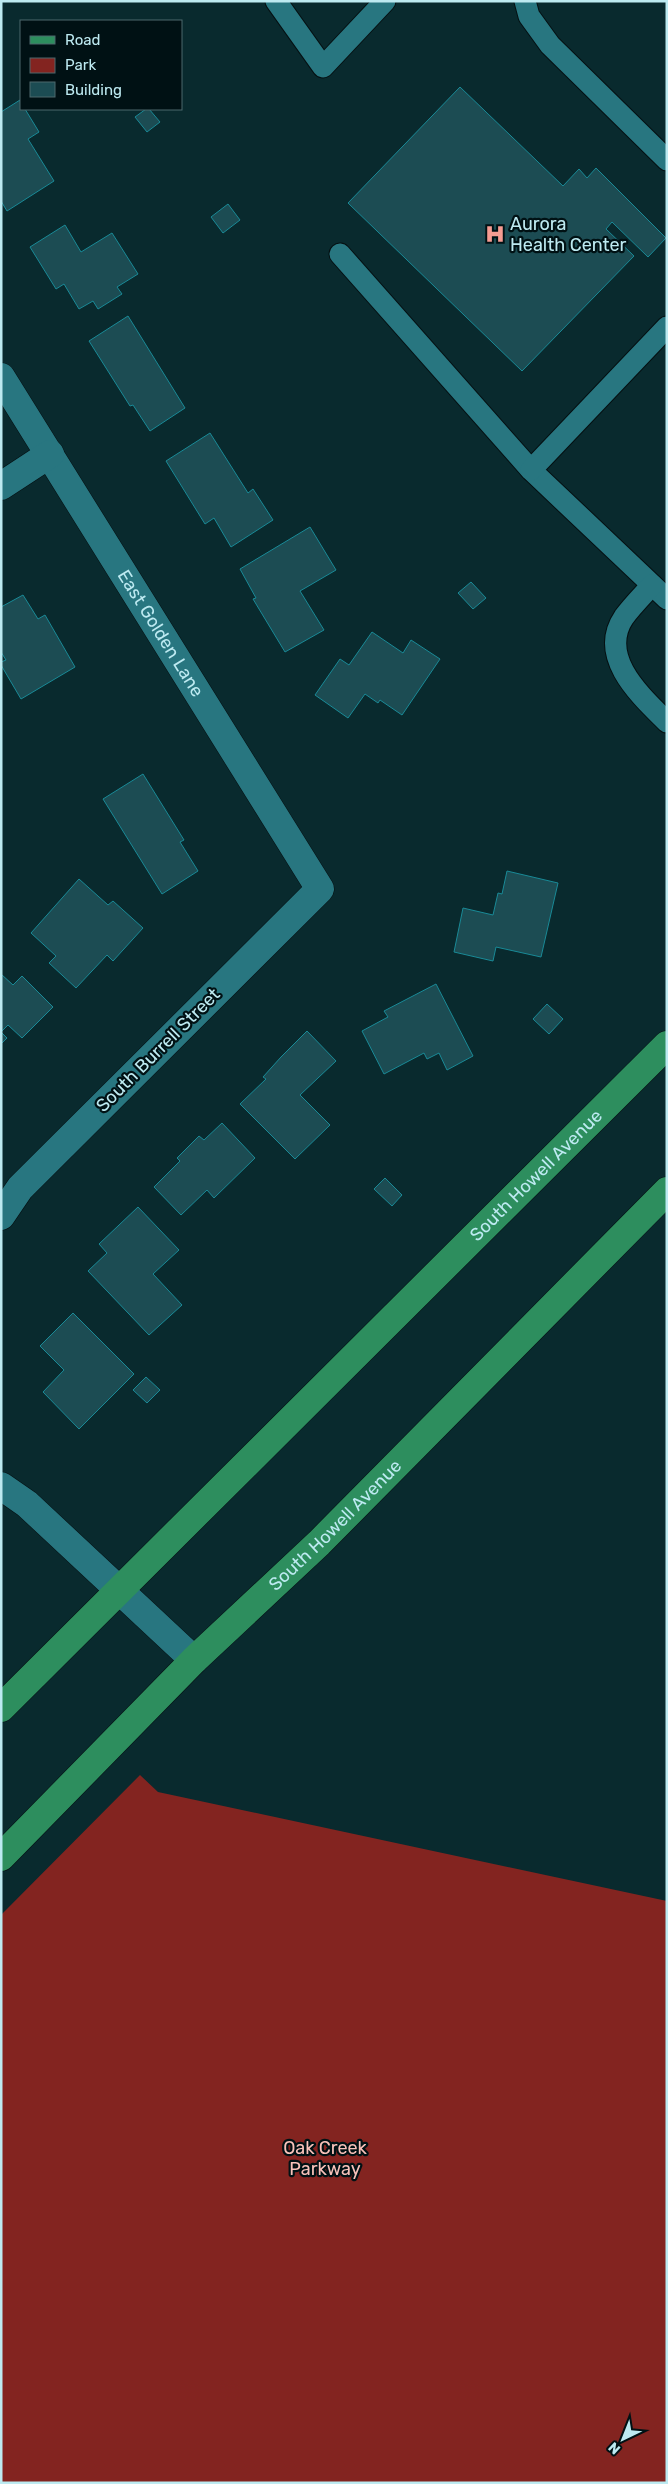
<svg xmlns="http://www.w3.org/2000/svg" width="668" height="2484" font-family="Rubik,sans-serif">
<rect width="100%" height="100%" fill="#092a2e"/>
<!-- green -->
<polygon fill="#832420" points="140,1775 158,1792 667,1901 667,2483 1,2483 1,1915"/>
<!-- building -->
<g fill="#1c4c53" stroke="#198a97">
<polygon points="460,87 563,186 579,169 587,178 596,168 666,238 648,257 612,222 606,229 634,256 522,371 348,203"/>
<polygon points="20,100 21,109 25,109 39,132 28,139 54,181 7,211 1,201 1,112"/>
<polygon points="146,109 149,109 160,122 147,132 135,117"/>
<polygon points="228,204 240,220 223,233 211,217"/>
<polygon points="65,225 81,252 112,233 138,274 117,287 122,294 98,309 93,301 79,309 64,284 56,289 30,247"/>
<polygon points="128,316 185,408 150,431 133,405 130,406 89,341"/>
<polygon points="210,433 248,493 253,489 273,520 231,547 214,518 205,524 166,461"/>
<polygon points="310,527 336,570 300,591 324,630 285,652 253,599 256,598 240,569"/>
<polygon points="471,582 486,598 473,609 458,593"/>
<polygon points="23,595 38,619 45,615 75,667 21,699 1,665 1,662 6,660 1,652 1,607"/>
<polygon points="372,632 403,653 411,640 440,659 402,715 380,700 378,703 365,694 348,718 315,695 340,659 349,665"/>
<polygon points="143,774 184,840 180,842 198,871 162,894 103,799"/>
<polygon points="507,871 558,883 541,957 496,947 493,961 454,952 463,908 493,915 498,893 502,894"/>
<polygon points="79,879 108,905 113,901 143,928 113,961 107,955 76,988 49,963 56,956 31,933"/>
<polygon points="1,974 13,985 22,976 53,1007 22,1038 8,1025 1,1032"/>
<polygon points="436,984 473,1056 447,1070 439,1053 427,1059 424,1053 384,1074 362,1031 388,1017 384,1011"/>
<polygon points="547,1004 563,1019 549,1034 533,1019"/>
<polygon points="307,1031 336,1061 300,1095 330,1125 295,1159 240,1104 266,1079 263,1077 281,1057"/>
<polygon points="1,1032 7,1038 1,1044"/>
<polygon points="222,1123 255,1158 214,1198 207,1190 181,1215 154,1187 180,1161 177,1158 199,1136 204,1140"/>
<polygon points="385,1178 402,1195 392,1206 374,1189"/>
<polygon points="138,1207 179,1250 153,1274 182,1305 149,1335 88,1271 107,1253 99,1244"/>
<polygon points="73,1313 134,1374 79,1429 43,1392 64,1370 40,1346"/>
<polygon points="146,1377 160,1390 147,1403 133,1390"/>
</g>
<g fill="none" stroke-linecap="round" stroke-linejoin="round">
<defs>
<g id="service">
<polyline points="276,1 323,67 385,1"/>
<polyline points="525,1 529,16 550,45 667,160"/>
<polyline points="340,254 531,470 667,599"/>
<polyline points="531,470 667,327"/>
<path d="M 652,585 C 643,595 632,606 624,617 C 597,657 641,696 667,722"/>
</g>
<g id="minor">
<path id="s1" d="M 1,377 L 320,889 L 20,1188 L 1,1216"/>
<polyline points="1,486 50,454"/>
<polyline points="1,1486 27,1504 194,1660"/>
</g>
<g id="primary">
<path id="s2" d="M 1,1708 L 667,1045"/>
<path id="s3" d="M 1,1857 L 194,1660 L 319,1543 L 667,1191"/>
</g>
</defs>
<!-- service casing -->
<use href="#service" stroke="#051012" stroke-width="23"/>
<!-- minor casing -->
<use href="#minor" stroke="#051012" stroke-width="29"/>
<!-- primary casing -->
<use href="#primary" stroke="#051012" stroke-width="29"/>
<!-- service -->
<use href="#service" stroke="#287680" stroke-width="21"/>
<!-- minor -->
<use href="#minor" stroke="#287680" stroke-width="28"/>
<!-- primary -->
<use href="#primary" stroke="#2d8e5e" stroke-width="28"/>
</g>
<!-- icons -->
<defs>
<symbol id="hospital-bare" viewBox="-9 -9 18 18"><path d="M-5-5h3v3.5h4V-5h3V5h-3V1.5h-4V5h-3Z" fill="#f59c92" stroke="#001114" stroke-width="2.5" paint-order="stroke"/></symbol>
</defs>
<g fill-rule="evenodd">
<use href="#hospital-bare" x="481" y="220" width="28" height="28"/>
</g>
<g text-anchor="middle" dominant-baseline="central" stroke-width="4.5" stroke-linejoin="round" paint-order="stroke">
<!-- poi labels -->
<g font-size="18" fill="#bdeaf1" stroke="#001114" text-anchor="start">
<text x="510" y="224">Aurora<tspan x="510" dy="21">Health Center</tspan></text>
</g>
<!-- street labels -->
<g font-size="18" fill="#bdeaf1" stroke="#001114">
<text stroke="none"><textPath href="#s1" startOffset="302">East Golden Lane</textPath></text>
<text transform="translate(158 1050) rotate(-45)">South Burrell Street</text>
<text stroke="none"><textPath href="#s2" startOffset="755">South Howell Avenue</textPath></text>
<text stroke="none"><textPath href="#s3" startOffset="471">South Howell Avenue</textPath></text>
</g>
<!-- park labels -->
<g font-size="18" fill="#f9c2ba" stroke="#001114">
<text x="325" y="2148">Oak Creek<tspan x="325" dy="21">Parkway</tspan></text>
</g>
</g>
<!-- border -->
<rect width="668" height="2484" fill="none" stroke="#bdeaf1" stroke-width="5"/>
<!-- legend -->
<rect x="20" y="20" width="162" height="90" fill="#001114" stroke="#4c686c"/>
<rect x="30" y="36" width="25" height="8" fill="#2d8e5e" stroke="#4c686c"/>
<text x="65" y="45" font-size="15" fill="#bdeaf1">Road</text>
<rect x="30" y="58" width="25" height="15" fill="#832420" stroke="#4c686c"/>
<text x="65" y="70" font-size="15" fill="#bdeaf1">Park</text>
<rect x="30" y="82" width="25" height="15" fill="#1c4c53" stroke="#4c686c"/>
<text x="65" y="95" font-size="15" fill="#bdeaf1">Building</text>
<!-- north arrow -->
<g transform="translate(623 2439) rotate(223)" stroke="#001114" stroke-width="4" paint-order="stroke">
<path d="M0-4L9 19L0 12L-9 19Z" fill="#bdeaf1"/>
<text y="-8" font-size="14" font-weight="bold" text-anchor="middle" fill="#bdeaf1">N</text>
</g>
</svg>
